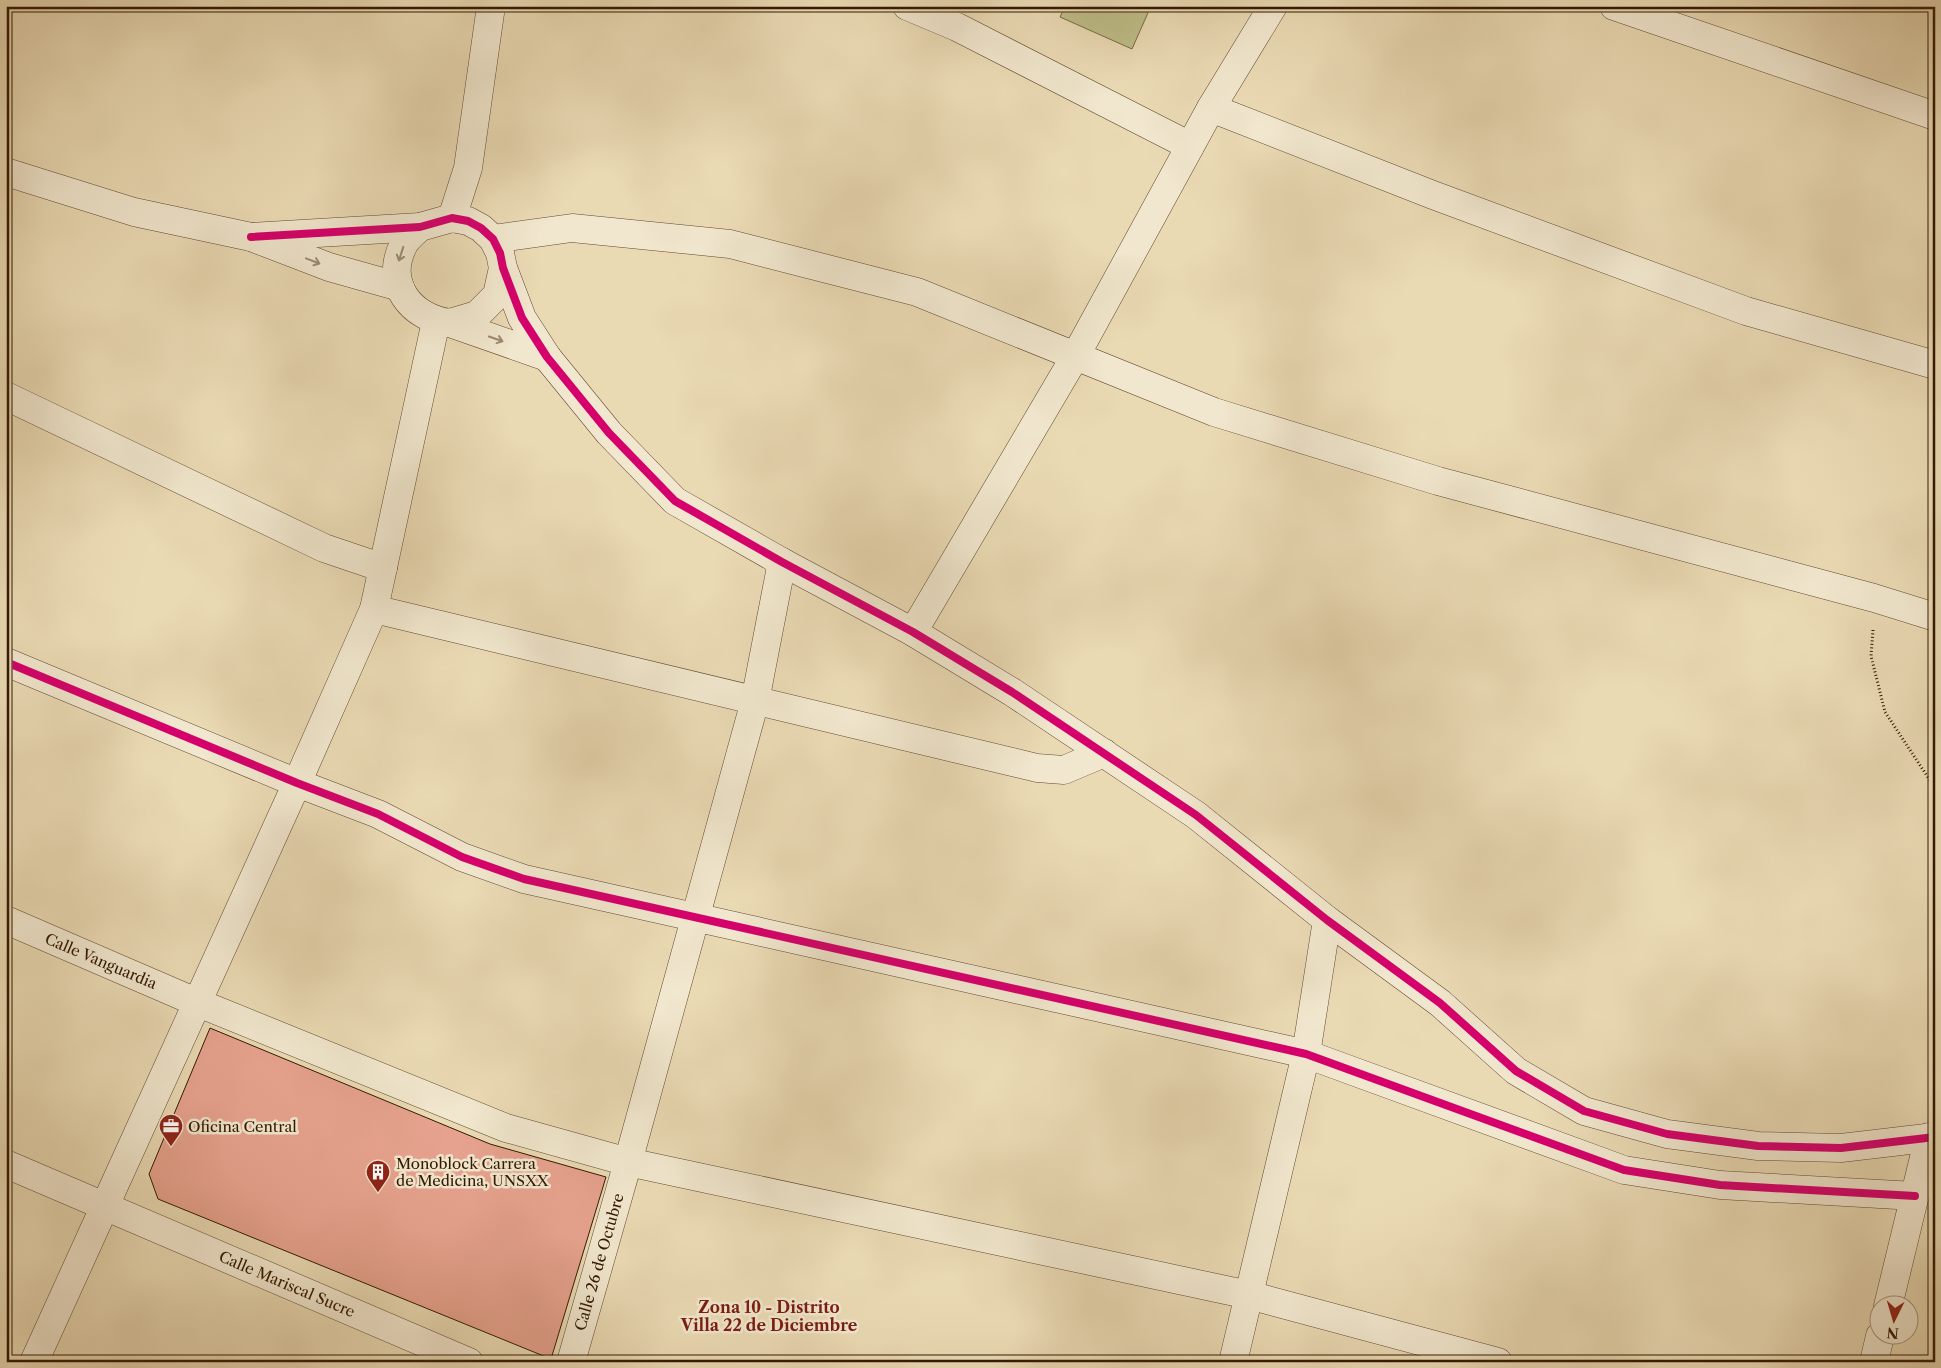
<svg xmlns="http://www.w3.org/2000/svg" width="1941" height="1368" font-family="'Libre Caslon Text',serif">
<rect width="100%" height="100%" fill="#eadab4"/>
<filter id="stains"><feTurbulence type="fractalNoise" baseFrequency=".004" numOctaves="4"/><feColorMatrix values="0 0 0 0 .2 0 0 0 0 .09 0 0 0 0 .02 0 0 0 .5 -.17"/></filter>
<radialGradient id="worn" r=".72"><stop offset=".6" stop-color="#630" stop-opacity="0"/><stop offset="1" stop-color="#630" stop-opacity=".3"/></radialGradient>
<!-- green -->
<polygon fill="#bebd88" stroke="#786b45" points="1065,6 1151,6 1132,49 1060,17"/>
<!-- building -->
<polygon fill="#e6a28e" stroke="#331902" points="210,1028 490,1144 606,1177 551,1359 158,1199 149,1174"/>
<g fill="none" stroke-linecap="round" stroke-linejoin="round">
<defs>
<g id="minor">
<polyline points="907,6 957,27 1190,146"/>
<polyline points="1614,6 1935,116"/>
<polyline points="1211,108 1433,195 1746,311 1935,365"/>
<polyline points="6,172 134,212 251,237 329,267 400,287"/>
<polyline points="452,218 468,168 491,6"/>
<path d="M 420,227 C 415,232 407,238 404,244 C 383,283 411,318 450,323 L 547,357"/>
<polyline points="251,237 420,227 452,218 468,221 481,228 493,239 500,253 503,268 522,318 547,357 609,433 675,501 782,562 913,632 1012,692 1196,815 1327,920 1440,1003 1516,1071 1584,1111 1667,1134 1758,1146 1841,1148 1935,1137"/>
<polyline points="493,239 572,228 730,244 917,292 1214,412 1438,481 1874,598 1935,617"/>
<polyline points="450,323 477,315 497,295 503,268"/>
<polyline points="6,396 324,548 383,568"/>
<polyline points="374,609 1037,768 1064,770 1104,753"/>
<polyline points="913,632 1076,355 1211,108 1273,6"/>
<polyline points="6,662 297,783 378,814 462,857 524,879 1306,1054 1624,1170 1720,1185 1915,1196"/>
<polyline points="6,920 196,1002 506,1128 628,1162 1249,1295 1498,1362"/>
<polyline points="6,1164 469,1362"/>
<polyline points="1888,1306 1929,1137"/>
<polyline points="34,1362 297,783 374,609 436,321"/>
<polyline points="571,1362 628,1162 755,701 782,562"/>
<polyline points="1233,1362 1306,1054 1327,920"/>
<polyline points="1874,1362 1880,1336"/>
</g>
</defs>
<!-- minor casing -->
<use href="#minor" stroke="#61492e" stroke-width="29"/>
<!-- path -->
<polyline stroke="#331902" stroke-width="3" stroke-dasharray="1 2.5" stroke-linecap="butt" points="1873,630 1871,656 1885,712 1935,788"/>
<!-- minor -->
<use href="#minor" stroke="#f1e7ce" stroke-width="28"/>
<defs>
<g id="cycleway">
<polyline points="251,237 420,227 452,218 468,221 481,228 493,239 500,253 503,268 522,318 547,357 609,433 675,501 782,562 913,632 1012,692 1196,815 1327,920 1440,1003 1516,1071 1584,1111 1667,1134 1758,1146 1841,1148 1935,1137"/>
<polyline points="6,662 297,783 378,814 462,857 524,879 1306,1054 1624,1170 1720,1185 1915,1196"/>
</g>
</defs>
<!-- cycleway casing -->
<use href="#cycleway" stroke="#f1e7ce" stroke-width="11"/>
<!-- cycleway -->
<use href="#cycleway" stroke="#d6006c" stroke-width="8"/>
</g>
<!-- one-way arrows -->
<defs><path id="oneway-shaft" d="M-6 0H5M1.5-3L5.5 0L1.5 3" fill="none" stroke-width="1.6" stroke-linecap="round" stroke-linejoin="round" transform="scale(1.25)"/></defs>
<g stroke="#9c8a72">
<use href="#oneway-shaft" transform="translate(401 254) rotate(108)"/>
<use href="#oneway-shaft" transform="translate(313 261) rotate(21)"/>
<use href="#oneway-shaft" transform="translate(496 339) rotate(19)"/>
</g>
<!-- icons -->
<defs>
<symbol id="office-pin" viewBox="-11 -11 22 30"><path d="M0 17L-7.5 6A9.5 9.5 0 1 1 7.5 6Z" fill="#8f2418" stroke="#f1e7ce"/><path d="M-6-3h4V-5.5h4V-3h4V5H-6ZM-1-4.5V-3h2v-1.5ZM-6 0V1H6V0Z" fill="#fff"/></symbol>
<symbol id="building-pin" viewBox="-11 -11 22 30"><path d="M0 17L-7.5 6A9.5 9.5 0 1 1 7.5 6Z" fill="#8f2418" stroke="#f1e7ce"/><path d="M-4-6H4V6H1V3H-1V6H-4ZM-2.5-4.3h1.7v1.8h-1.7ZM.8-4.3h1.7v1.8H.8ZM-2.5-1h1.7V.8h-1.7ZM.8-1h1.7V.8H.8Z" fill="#fff"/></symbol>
</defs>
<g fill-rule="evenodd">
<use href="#office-pin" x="157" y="1112" width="28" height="38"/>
<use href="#building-pin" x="364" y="1158" width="28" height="38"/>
</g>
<g text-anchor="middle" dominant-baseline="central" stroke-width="5" stroke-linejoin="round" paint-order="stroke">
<!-- street labels -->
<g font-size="15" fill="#331902" stroke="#f1e7ce">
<text transform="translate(101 961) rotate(23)">Calle Vanguardia</text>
<text transform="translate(599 1262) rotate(-74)">Calle 26 de Octubre</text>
<text transform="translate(287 1284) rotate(23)">Calle Mariscal Sucre</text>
</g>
<!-- poi labels -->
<g font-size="15" fill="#331902" stroke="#f1e7ce" text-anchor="start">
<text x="188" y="1126">Oficina Central</text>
<text x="396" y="1163">Monoblock Carrera<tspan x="396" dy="17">de Medicina, UNSXX</tspan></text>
</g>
<!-- neighbourhood labels -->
<g font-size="16" font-weight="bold" fill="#7a1f14" stroke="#f1e7ce">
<text x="769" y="1307">Zona 10 - Distrito<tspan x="769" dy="18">Villa 22 de Diciembre</tspan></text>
</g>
</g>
<!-- margin -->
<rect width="1941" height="1368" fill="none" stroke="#eadab4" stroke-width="25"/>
<rect x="8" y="8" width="1926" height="1353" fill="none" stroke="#331902" stroke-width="2.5"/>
<rect x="12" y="12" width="1916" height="1343" fill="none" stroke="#331902"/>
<!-- north arrow -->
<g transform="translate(1894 1320) rotate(185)"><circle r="24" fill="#f1e7ce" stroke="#a5957c"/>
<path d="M0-4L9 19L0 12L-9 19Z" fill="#8f2418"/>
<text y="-8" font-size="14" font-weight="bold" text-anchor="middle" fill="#331902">N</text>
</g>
<rect width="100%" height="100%" filter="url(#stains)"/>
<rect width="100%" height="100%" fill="url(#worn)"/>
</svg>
